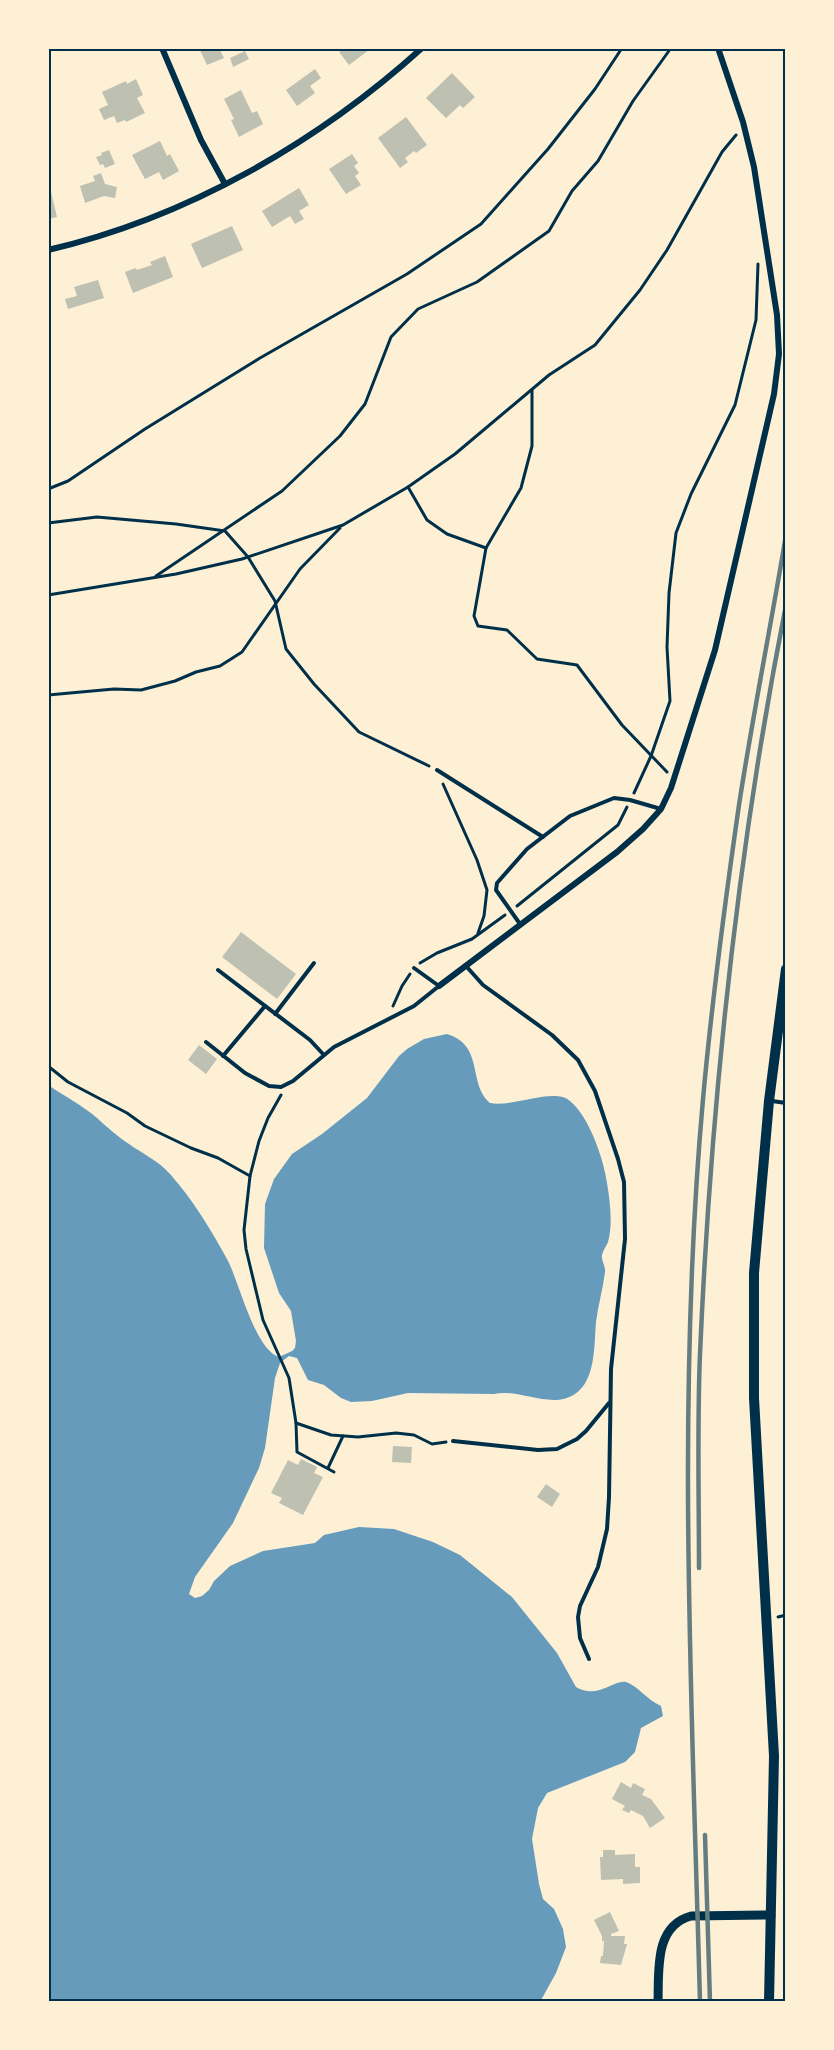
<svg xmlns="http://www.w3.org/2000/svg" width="834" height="2050" font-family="Inter,sans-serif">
<rect width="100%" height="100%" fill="#fdf0d5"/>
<!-- water -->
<path fill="#669bbc" d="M 447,1034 C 485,1046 467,1083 490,1103 C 512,1108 554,1087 570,1101 C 589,1116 604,1160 607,1183 C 610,1201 613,1225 608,1242 C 606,1247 603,1250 602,1255 C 601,1261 606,1266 605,1272 C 603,1289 598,1305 596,1322 C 594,1345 596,1380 575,1394 C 551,1410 519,1388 494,1394 L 408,1393 L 372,1401 L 351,1402 L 341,1398 L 324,1385 L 308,1380 L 297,1358 L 289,1356 L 280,1363 L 275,1378 L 265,1448 L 259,1468 L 233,1523 L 195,1577 L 189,1594 L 195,1598 L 202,1596 L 209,1590 L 214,1581 L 230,1566 L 263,1551 L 315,1543 L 324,1535 L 359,1527 L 394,1529 L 433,1542 L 460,1555 L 512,1597 L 557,1653 L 576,1687 C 598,1700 614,1679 626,1682 C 637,1685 647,1700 661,1706 L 663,1716 L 641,1728 L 635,1752 L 625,1762 L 547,1793 L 538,1808 L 532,1839 L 539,1884 L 543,1899 L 554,1909 L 563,1929 L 566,1947 L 556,1973 L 540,2002 L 48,2002 L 48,1085 C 64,1096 82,1105 97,1118 C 107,1127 118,1137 129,1144 C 143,1154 159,1161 170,1174 C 193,1200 212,1231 228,1261 C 239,1282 255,1350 279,1357 L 292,1351 L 295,1348 L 296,1341 L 291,1311 L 279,1293 L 264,1248 L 265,1204 L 274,1179 L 292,1154 L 322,1134 L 367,1098 L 399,1056 L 407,1049 L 424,1039 Z"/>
<!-- building -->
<g fill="#bec0b2">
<polygon points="199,48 219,48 224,58 207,65"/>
<polygon points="345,48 368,48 369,50 349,65 339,52"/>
<polygon points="245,51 249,59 233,67 230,58"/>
<polygon points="315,69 321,78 310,86 315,93 297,106 286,90"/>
<polygon points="452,73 475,97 463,108 460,105 446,118 426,98"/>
<polygon points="136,79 143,95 137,98 145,113 126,122 125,120 117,123 114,116 104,120 99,109 108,105 102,92 126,81 127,84"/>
<polygon points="241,90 252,113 257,111 263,124 239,137 231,120 234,119 224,99"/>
<polygon points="406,117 427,145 416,153 414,151 405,158 408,162 400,168 378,138"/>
<polygon points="160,141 167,156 170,154 179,171 163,180 159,172 145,179 132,155"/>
<polygon points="109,150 115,164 105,168 103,164 100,165 96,157 102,155 101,153"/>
<polygon points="352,154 358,163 354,166 359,173 355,176 361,185 346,194 329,169"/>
<polygon points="101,173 105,184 117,187 115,198 104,196 85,203 80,186 95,181 93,176"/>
<polygon points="299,188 309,205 299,211 304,219 295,224 290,216 272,227 262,211"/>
<polygon points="51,192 57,217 48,219 48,193"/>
<polygon points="232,226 243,250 202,268 191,244"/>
<polygon points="165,256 173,277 133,293 125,272 136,268 137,270 152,265 150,262"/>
<polygon points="98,280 104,298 68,309 65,299 77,296 74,287"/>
<polygon points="241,932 296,974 277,999 222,957"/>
<polygon points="199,1045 217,1059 206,1074 188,1060"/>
<polygon points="393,1446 412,1447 411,1463 392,1462"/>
<polygon points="301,1459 317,1467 314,1473 323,1477 303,1515 279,1503 282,1498 271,1493 288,1460 298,1465"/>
<polygon points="546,1484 560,1494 552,1507 537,1497"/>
<polygon points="621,1782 631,1788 633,1783 645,1789 642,1795 651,1799 665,1818 650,1828 643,1816 631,1810 629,1813 622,1810 625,1806 612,1799"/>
<polygon points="603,1850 615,1850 615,1855 635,1854 635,1867 640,1867 640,1883 623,1884 623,1879 601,1880 600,1857 603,1857"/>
<polygon points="610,1912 619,1931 611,1934 611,1936 625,1936 624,1944 627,1944 621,1965 600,1963 601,1956 603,1956 604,1941 602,1941 602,1936 594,1920"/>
</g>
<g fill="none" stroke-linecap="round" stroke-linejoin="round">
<!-- path -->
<g stroke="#003049" stroke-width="3">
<polyline points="532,390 532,446 521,488 486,548 474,616 478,626 507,630 537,659 577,665 622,725 667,772"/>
<polyline points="408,487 427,520 447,534 486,548"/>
<polyline points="48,489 68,481 145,429 260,358 407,274 481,224 548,149 595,89 622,48"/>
<polyline points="48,523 97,517 176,524 225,531 248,557 275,601 286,649 314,684 359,732 429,766"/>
<polyline points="156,576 282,491 340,436 365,404 391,337 418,309 477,282 549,231 572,191 598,161 633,101 671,48"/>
<polyline points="48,595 176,574 242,559 343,525 408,487 455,454 549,375 595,345 640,290 667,250 722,152 736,135"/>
<polyline points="48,695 114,689 141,690 175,681 196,672 220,666 242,652 300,569 340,528"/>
<polyline points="443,784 477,860 487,890 484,916 478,933"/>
<polyline points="634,793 651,756 670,701 667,647 669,593 676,533 691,494 735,405 756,320 758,264"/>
<polyline points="517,906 618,825 627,807"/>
<polyline points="420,963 437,953 472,939 505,915"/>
<polyline points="393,1006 402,986 410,974"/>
<polyline points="48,1066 68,1082 127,1113 145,1126 191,1148 218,1158 250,1176"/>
<polyline points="281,1095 268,1118 259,1141 250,1176 244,1230 246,1249 263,1320 289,1378 296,1423 331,1435 358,1437 396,1433 414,1435 432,1444 446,1442"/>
<polyline points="296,1423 297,1452 334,1472"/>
<polyline points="328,1468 343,1436"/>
<polyline points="778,1617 786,1615"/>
</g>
<!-- service -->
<g stroke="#003049" stroke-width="4">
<polyline points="437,770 543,837"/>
<polyline points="520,924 496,890 497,883 527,849 570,816 614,798 630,800 661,809"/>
<polyline points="466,966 483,985 552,1035 578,1060 595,1091 618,1159 624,1182 625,1239 611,1369 609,1497 607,1529 598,1567 580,1606 578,1617 580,1638 589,1659"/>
<polyline points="218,970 310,1040 323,1054"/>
<polyline points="275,1014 314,963"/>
<polyline points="206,1042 245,1073 269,1086 281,1087 293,1081 334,1047 414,1006 439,986 414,968"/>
<polyline points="223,1056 265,1006"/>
<polyline points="772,1101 786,1103"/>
<polyline points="453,1441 538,1450 557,1449 577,1439 586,1431 609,1403"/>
</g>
<!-- minor -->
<g stroke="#003049" stroke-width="6">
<polyline points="162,48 201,140 225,184"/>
<path d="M 48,250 C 186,218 317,143 422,48"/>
<polyline points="439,986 617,852 643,829 661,809 671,788 715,650 774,394 779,354 777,315 754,167 743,122 718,48"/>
</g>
<!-- tertiary -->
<path stroke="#003049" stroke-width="9" d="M 658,2002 C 659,1971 654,1926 691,1916 L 771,1915"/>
<!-- secondary -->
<polyline stroke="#003049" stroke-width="10" points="769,2002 774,1756 754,1398 754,1273 769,1101 786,969"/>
<!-- rail -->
<g stroke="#657d81" stroke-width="4.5">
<path d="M 699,1568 C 699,1497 697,1425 700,1354 C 711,1103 737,852 786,605"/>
<polyline points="705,1835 710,2002"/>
<path d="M 700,2002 C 692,1702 676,1399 703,1099 C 712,1000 725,902 739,805 C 753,714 771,625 786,535"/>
</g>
</g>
<!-- border -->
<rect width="834" height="2050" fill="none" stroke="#fdf0d5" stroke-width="99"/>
<rect x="50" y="50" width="734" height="1950" fill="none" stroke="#003049" stroke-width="2"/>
</svg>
